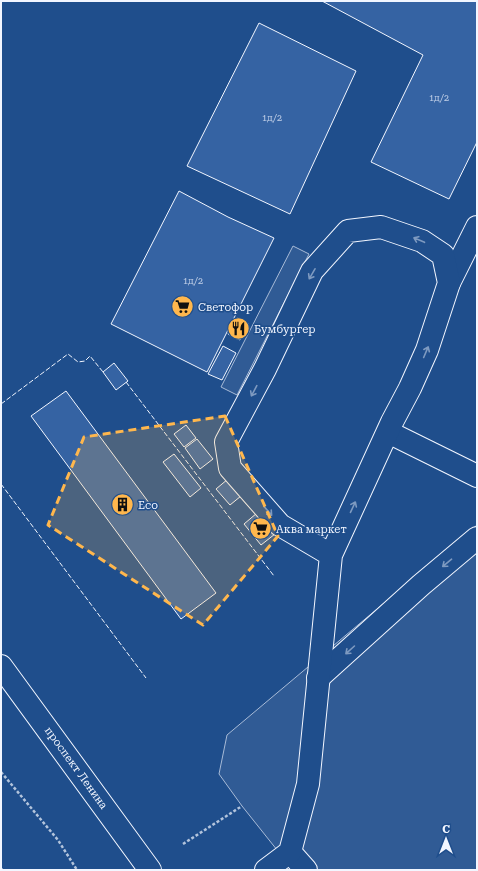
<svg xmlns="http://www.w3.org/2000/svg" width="478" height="871" font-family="'Roboto Serif',serif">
<rect width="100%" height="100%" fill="#1f4e8c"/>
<!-- parking -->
<g fill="#305b95" stroke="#a8bbd7">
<polygon points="293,246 309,254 237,395 221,387"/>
<polygon points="477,525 477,870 293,870 242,806 219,774 227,735"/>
</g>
<!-- building -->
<g fill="#3563a3" stroke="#f2f6ff">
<polygon points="322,1 477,1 477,142 449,199 371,162 423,55"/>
<polygon points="259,23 356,71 290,214 187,166"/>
<polygon points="179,191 228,217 274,238 207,372 111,324"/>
<polygon points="237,318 248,323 240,340 228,334"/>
<polygon points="223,346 236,353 222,380 208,374"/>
<polygon points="114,363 128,381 116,390 103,372"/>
<polygon points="66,391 216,593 181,619 31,416"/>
<polygon points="186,425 196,438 184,447 174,434"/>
<polygon points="197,439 213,459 200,469 185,448"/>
<polygon points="174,454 201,488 190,497 163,462"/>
<polygon points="228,479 241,496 230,505 216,489"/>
<polygon points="257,513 275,534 261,545 244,524"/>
</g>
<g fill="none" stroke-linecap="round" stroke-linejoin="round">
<defs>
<g id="minor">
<polyline points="449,283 477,227"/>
<polyline points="388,432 477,476"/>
<polyline points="318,678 421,585 477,538"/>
<polyline points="290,852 306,870"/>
<polyline points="266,870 290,852 308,784 331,555 392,422 410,388 427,350 449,283 443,255 422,241 381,227 348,231 312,271 265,369 226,442 230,468 280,525 331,555"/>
</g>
<polyline id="major" points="1,666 150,870"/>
</defs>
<!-- minor casing -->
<use href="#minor" stroke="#f2f6ff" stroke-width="24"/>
<!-- major casing -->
<use href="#major" stroke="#f2f6ff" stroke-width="24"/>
<!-- path -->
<g stroke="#b3c4dc" stroke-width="2.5" stroke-dasharray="3 2" stroke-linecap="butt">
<polyline points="1,772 58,840 77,870"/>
<polyline points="183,844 242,806"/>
</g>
<!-- minor -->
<use href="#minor" stroke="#1f4e8c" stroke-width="22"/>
<!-- major -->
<use href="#major" stroke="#1f4e8c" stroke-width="22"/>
<!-- fence -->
<g stroke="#f2f6ff" stroke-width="1" stroke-dasharray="5 2" stroke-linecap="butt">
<polyline points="126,382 274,576"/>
<polyline points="1,404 68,354 78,362 85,361 90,356 103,372"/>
<polyline points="1,484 146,678"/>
<polyline points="1,867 3,870"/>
</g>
</g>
<!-- one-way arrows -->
<defs><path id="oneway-shaft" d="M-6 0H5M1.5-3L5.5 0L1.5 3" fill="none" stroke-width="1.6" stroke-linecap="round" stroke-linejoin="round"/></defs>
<g stroke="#7e9ac0">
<use href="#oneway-shaft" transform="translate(419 240) rotate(-157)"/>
<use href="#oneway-shaft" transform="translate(312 274) rotate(120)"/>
<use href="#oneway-shaft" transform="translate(426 352) rotate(-67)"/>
<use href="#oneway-shaft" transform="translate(254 391) rotate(118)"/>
<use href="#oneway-shaft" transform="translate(353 507) rotate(-65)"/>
<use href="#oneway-shaft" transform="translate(268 511) rotate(49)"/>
<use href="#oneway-shaft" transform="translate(447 563) rotate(140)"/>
<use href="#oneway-shaft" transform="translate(350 650) rotate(138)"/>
</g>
<!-- marked area -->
<path fill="#ffb74d" fill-opacity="0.2" stroke="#ffb74d" stroke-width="3" stroke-dasharray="8 5" stroke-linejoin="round" d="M 225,416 L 278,536 L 203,625 L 48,525 L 84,437 Z"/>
<!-- icons -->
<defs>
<symbol id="supermarket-disc" viewBox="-11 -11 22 22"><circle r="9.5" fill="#ffb74d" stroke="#1f4e8c"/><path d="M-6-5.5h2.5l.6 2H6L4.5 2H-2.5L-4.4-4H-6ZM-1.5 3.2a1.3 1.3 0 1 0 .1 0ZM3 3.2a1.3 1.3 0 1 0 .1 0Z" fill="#111"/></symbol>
<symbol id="restaurant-disc" viewBox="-11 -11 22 22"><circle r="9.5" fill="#ffb74d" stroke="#1f4e8c"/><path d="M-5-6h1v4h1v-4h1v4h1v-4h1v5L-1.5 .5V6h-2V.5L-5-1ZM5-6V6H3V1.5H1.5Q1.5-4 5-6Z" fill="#111"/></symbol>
<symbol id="building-disc" viewBox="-11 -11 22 22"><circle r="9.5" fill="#ffb74d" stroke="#1f4e8c"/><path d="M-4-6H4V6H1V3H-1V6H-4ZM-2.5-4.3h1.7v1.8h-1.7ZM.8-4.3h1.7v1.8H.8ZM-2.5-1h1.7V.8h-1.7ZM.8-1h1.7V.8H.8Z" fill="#111"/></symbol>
</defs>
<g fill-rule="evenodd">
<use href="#supermarket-disc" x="170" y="294" width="25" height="25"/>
<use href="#restaurant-disc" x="226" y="316" width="25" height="25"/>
<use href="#building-disc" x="110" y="492" width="25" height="25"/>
<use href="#supermarket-disc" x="248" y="516" width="25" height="25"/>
</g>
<g text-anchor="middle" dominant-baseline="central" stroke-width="3" stroke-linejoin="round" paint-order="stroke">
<!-- number labels -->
<g font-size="9" fill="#c3d1e8">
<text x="439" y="98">1д/2</text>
<text x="272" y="118">1д/2</text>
<text x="193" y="281">1д/2</text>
</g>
<!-- poi labels -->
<g font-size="11" fill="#f2f6ff" stroke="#1f4e8c" text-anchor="start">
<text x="198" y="307">Светофор</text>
<text x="254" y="329">Бумбургер</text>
<text x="138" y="505">Eco</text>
<text x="276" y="529">Аква маркет</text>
</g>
<!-- street labels -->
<g font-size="11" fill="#f2f6ff" stroke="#1f4e8c">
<text transform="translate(76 768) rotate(54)">проспект Ленина</text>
</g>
</g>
<!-- border -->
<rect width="478" height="871" fill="none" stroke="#f2f6ff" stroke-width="4"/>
<!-- north arrow -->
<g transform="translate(446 839)" stroke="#1f4e8c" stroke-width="3" paint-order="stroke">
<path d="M0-3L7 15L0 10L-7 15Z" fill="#f2f6ff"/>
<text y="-6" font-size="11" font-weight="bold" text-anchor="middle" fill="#f2f6ff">С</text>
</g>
</svg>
